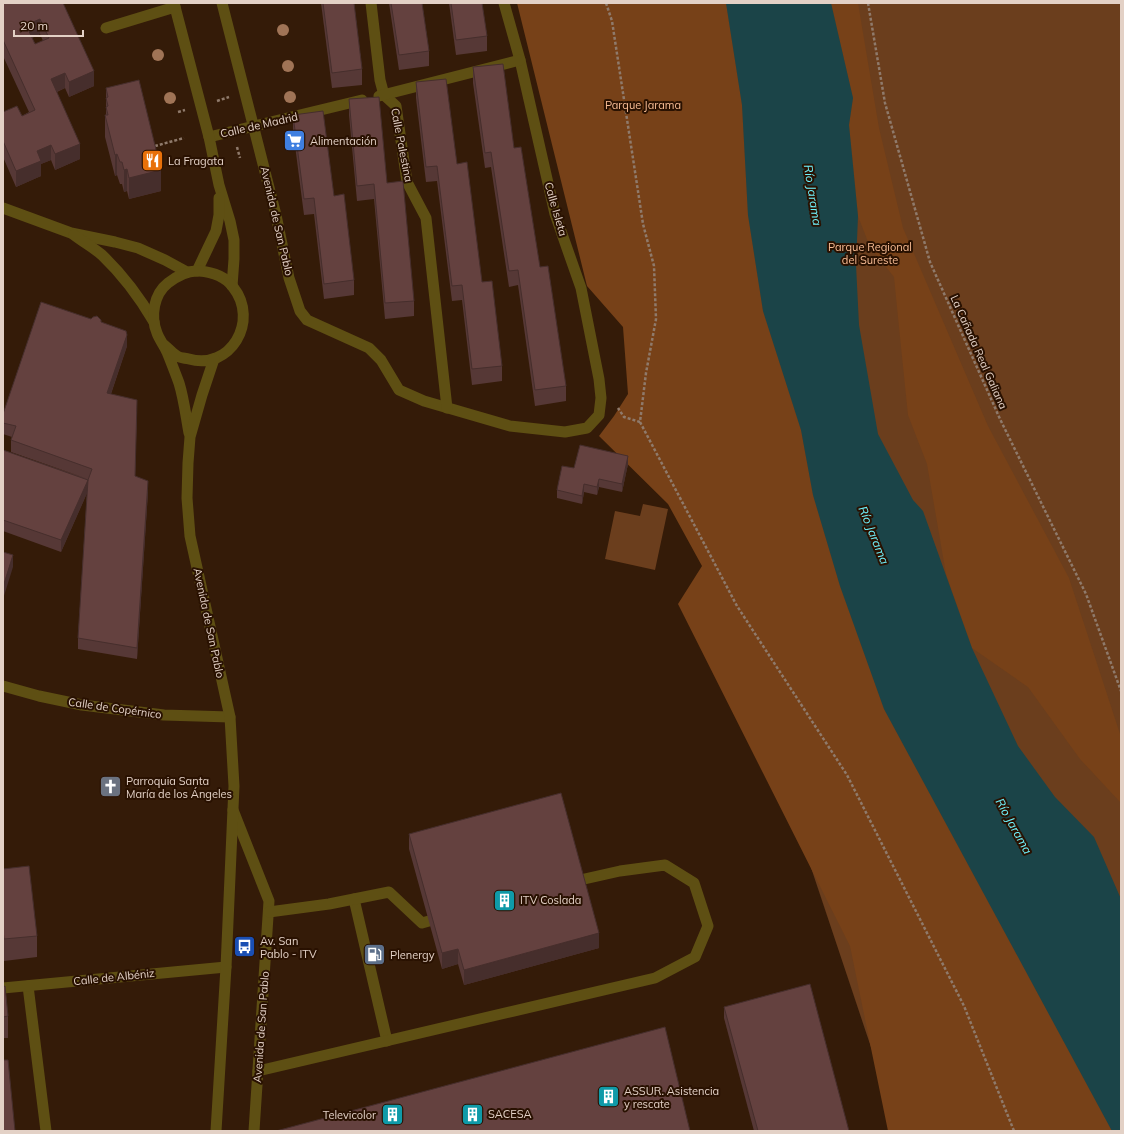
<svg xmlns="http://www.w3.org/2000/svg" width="1124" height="1134" font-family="Mulish,sans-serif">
<rect width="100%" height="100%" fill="#341b08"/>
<!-- green -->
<g fill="#6b3e1d">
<polygon points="525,3 1121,3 1121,1131 899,1131 586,194"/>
<polygon points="643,504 668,509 655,570 605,559 615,511 640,516"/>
</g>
<!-- forest -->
<g fill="#774118">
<polygon points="517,3 726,3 742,105 748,215 763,311 801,430 813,495 840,586 884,709 1112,1131 888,1131 850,946 678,604 702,566 668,504 599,436 614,416 628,394 623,327 587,286"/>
<polygon points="831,3 858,3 879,128 903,228 988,426 1069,578 1121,737 1121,803 1080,759 1028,687 972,648 946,574 927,464 908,415 900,337 894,277 870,247 858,216 849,125 853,98"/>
</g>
<!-- water -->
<polygon fill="#1b4448" points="726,3 831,3 853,98 849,125 858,216 856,265 859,325 878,434 913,500 923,511 972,648 1018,746 1055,797 1094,837 1121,899 1121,1131 1112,1131 884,709 840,586 813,495 801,430 763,311 748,215 742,105"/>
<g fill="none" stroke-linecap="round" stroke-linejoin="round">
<!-- path -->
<g stroke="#8f7a6b" stroke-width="2.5" stroke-dasharray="3 2" stroke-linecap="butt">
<polyline points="606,3 612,21 643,224 654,266 656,319 646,373 640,422 624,417 618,408"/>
<polyline points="868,3 885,103 930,262 1000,419 1086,594 1121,691"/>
<polyline points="217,101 229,97"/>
<polyline points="178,112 185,110"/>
<polyline points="155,146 184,138"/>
<polyline points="237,147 240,158"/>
<polyline points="640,422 737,606 847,775 964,1006 1014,1131"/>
</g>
<!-- service -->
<g stroke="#5e4f13" stroke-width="11">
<polyline points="106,28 175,7"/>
<polyline points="233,810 269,901 254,1131"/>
<polyline points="354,899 387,1041"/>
<polyline points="269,912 329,904 389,892 422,923 429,921"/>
<polyline points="258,1071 655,978 695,957 708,926 694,883 665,865 620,871 580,880"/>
</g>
<!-- minor -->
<g stroke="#5e4f13" stroke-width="11">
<polyline points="222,3 276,215 289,278 300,311 307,320 369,348 381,360 399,390 424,401 510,426 565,432 587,428 599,415 601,398 599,379 581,288 555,214 520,60 504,3"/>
<polyline points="371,3 380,80 384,95 396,106 407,182 426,218 447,408"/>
<polyline points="379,96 520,60"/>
<polyline points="209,137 362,100"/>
<polyline points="3,208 71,233 115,242 138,248 165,260 187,272"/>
<path d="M 74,235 C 83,242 94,248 102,255 C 123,275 140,298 154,322"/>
<polyline points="3,686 39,696 82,705 164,715 230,717"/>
<polyline points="28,986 46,1131"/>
<polyline points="3,988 226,967"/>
</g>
<!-- tertiary -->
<g stroke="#5e4f13" stroke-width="11">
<polyline points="174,3 209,137 219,185 230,221 234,240 234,259 232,286"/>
<polyline points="197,271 216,231 219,215 219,198"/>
<path d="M 163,344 C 168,348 172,353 177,356 C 180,358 185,358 189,359 C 230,371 260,321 233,287 C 225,276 212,272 199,271 C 187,270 177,276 168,283 C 154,294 150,316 157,333 C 159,339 164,345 167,352 C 171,362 175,372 179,383 C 184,399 186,417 189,433"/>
<polyline points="214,359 202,395 190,437 188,463 187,498 190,536 230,717 234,786 226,967 216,1131"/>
</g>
</g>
<!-- trees -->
<g fill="#a07456">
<circle cx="283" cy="30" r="6"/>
<circle cx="158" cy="55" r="6"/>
<circle cx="288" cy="66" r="6"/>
<circle cx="290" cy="97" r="6"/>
<circle cx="170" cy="98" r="6"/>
</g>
<!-- wall -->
<g fill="#563836" fill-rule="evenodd">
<path d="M 3,3 L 63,3 L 94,86 L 69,97 L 65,88 L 57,92 L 80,159 L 55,170 L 51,160 L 41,164 L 41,176 L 16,187 L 3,157 L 3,112 L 22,116 L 29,112 L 3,56 ZM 40,34 L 43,41 L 35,44 L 32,38 Z"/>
<polygon points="321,3 354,3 362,69 362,85 332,88"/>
<polygon points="389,3 422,3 429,51 429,66 399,70"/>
<polygon points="449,3 482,3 487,36 487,51 456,55"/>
<polygon points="473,67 514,148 566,386 566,401 535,406 518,285 509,287 491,167 485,168 473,83"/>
<polygon points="416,82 457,164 482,282 502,366 502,381 472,385 462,300 452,301 437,181 426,182 416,98"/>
<polygon points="106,88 161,191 129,199 127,191 124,192 122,184 120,184 117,175 115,176 105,137 105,115 106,115"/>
<polygon points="349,99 387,183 414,301 414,316 385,319 374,199 357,201 349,115"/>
<polygon points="293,115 334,196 354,280 354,295 324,299 314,214 304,215 293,130"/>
<polygon points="101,322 127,346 111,394 137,412 135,476 148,492 137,659 78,649 78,638 87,493 61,552 3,531 3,450 88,479 11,452 11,440 12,437 3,434 3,414"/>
<polygon points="628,464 622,492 599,487 597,495 584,492 582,504 557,498 557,490 574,468"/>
<polygon points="409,834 599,948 464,985 458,964 442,969 409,849"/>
<polygon points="3,869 37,936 37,957 4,961 3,952"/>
<polygon points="3,987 8,1016 8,1038 3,1038"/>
<polygon points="724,1007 849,1131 754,1131 724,1018"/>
</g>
<!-- shaded-wall -->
<g fill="#462e2c">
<polygon points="40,19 40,34 26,40 26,25"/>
<polygon points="94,71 94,86 69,97 69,82"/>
<polygon points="65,73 65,88 51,94 51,79"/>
<polygon points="80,144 80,159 55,170 55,154"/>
<polygon points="51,145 51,160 41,164 41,176 16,187 16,171 37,151"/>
<polygon points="117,154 117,175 115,176 115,155"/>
<polygon points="127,169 127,191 124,192 124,170"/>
<polygon points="161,170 161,191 129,199 129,178"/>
<polygon points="127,335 127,346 107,405 107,393"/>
<polygon points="628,456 628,464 622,492 622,484"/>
<polygon points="599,479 599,487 597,495 597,487"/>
<polygon points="88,480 88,491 61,552 61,540"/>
<polygon points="148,481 148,492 137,659 137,648"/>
<polygon points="584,484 584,492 582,504 582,496"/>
<polygon points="13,555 13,567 3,599 3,587"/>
<polygon points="599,933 599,948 464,985 464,970"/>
<polygon points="458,949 458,964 442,969 442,953"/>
</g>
<!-- building -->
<g fill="#64413f" stroke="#462e2c" fill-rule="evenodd">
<path d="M 3,3 L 63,3 L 94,71 L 69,82 L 65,73 L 51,79 L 80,144 L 55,154 L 51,145 L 37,151 L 41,161 L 16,171 L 3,141 L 3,112 L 17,106 L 22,116 L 35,110 L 3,40 ZM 40,19 L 49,38 L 35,44 L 26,25 Z"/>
<polygon points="323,3 354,3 362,69 332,73"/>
<polygon points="391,3 422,3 429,51 399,55"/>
<polygon points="451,3 482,3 487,36 456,40"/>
<polygon points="503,64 514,148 521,147 540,267 548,266 566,386 535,390 518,270 509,271 491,152 485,153 473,67"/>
<polygon points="446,79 457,164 467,162 482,282 492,281 502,366 472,369 462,285 452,286 437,166 426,167 416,82"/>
<polygon points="139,80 161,170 129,178 127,169 124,170 122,162 120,162 117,154 115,155 105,115 108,115 106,107 108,106 106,98 108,97 106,88"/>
<polygon points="379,97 387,183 403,181 414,301 385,303 374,184 357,186 349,99"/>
<polygon points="323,111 334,196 344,194 354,280 324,284 314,198 304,199 293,115"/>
<polygon points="41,302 91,319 93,317 97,316 101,320 101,322 126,331 127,335 107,393 137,400 135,476 148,481 137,648 78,638 88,480 61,540 3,520 3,450 88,480 92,469 11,440 16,426 3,423 3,414"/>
<polygon points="580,445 628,456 622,484 599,479 597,487 584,484 582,496 557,490 562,466 574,468"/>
<polygon points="3,552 13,555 3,587"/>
<polygon points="561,793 599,933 464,970 458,949 442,953 409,834"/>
<polygon points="29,866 37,936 4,939 3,930 3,869"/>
<polygon points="810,984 849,1131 758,1131 724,1007"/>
<polygon points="5,986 8,1016 3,1017 3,987"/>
<polygon points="665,1027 690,1131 276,1131"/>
<polygon points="3,1060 8,1060 15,1131 3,1131"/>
</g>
<!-- icons -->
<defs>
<symbol id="supermarket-square" viewBox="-11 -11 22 22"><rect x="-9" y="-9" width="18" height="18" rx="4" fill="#3f7fe0" stroke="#291101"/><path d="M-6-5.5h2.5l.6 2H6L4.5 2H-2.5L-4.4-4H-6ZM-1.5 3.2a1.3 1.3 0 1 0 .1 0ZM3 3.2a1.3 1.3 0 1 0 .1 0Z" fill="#fff"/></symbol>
<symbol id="restaurant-square" viewBox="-11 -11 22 22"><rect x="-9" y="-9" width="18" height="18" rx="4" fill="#e8710a" stroke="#291101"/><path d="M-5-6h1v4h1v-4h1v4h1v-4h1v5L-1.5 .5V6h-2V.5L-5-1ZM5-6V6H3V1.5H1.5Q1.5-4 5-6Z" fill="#fff"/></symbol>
<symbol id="church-square" viewBox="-11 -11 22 22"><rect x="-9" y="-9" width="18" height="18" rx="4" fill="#6b7280" stroke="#291101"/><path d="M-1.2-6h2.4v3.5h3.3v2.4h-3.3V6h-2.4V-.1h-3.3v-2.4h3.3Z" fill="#fff"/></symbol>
<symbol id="building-square" viewBox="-11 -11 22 22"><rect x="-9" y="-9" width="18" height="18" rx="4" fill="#0f9aa8" stroke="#291101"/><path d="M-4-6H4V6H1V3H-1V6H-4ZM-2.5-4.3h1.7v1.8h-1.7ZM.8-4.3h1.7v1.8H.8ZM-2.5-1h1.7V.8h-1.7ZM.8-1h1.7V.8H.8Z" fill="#fff"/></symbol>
<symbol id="bus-square" viewBox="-11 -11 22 22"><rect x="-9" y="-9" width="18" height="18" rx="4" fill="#1a4fb4" stroke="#291101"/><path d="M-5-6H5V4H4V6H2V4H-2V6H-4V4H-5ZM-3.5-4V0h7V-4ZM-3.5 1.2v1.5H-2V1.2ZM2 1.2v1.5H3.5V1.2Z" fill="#fff"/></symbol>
<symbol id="fuel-square" viewBox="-11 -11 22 22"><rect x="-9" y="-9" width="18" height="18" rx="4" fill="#5c6f8a" stroke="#291101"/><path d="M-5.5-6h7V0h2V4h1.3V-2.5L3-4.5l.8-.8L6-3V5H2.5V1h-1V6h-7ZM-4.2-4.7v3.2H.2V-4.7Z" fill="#fff"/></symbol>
</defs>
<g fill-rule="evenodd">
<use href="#supermarket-square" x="282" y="128" width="25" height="25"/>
<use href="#restaurant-square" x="140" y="148" width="25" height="25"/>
<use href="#church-square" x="98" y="774" width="25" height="25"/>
<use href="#building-square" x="492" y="888" width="25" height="25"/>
<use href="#bus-square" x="232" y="934" width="25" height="25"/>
<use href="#fuel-square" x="362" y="942" width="25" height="25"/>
<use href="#building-square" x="596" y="1084" width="25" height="25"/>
<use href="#building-square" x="460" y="1102" width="25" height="25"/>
<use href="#building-square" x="380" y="1102" width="25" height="25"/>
</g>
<g text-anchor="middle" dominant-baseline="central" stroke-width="4" stroke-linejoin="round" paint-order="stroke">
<!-- park labels -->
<g font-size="11" fill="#f9bd95" stroke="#291101">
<text x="643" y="105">Parque Jarama</text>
<text x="870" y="247">Parque Regional<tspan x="870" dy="13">del Sureste</tspan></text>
</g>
<!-- street labels -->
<g font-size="11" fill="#e3d1c6" stroke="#291101">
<text transform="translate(259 125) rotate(-13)">Calle de Madrid</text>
<text transform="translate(402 145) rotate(79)">Calle Palestina</text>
<text transform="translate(556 209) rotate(74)">Calle Isleta</text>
<text transform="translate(277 221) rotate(77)">Avenida de San Pablo</text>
<text transform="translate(979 352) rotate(66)">La Cañada Real Galiana</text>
<text transform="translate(209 623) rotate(78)">Avenida de San Pablo</text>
<text transform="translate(115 708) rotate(8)">Calle de Copérnico</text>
<text transform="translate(114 977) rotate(-6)">Calle de Albéniz</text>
<text transform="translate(261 1027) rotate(-86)">Avenida de San Pablo</text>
</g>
<!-- poi labels -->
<g font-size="11" fill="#e3d1c6" stroke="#291101" text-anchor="start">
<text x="310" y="141">Alimentación</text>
<text x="168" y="161">La Fragata</text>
<text x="126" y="781">Parroquia Santa<tspan x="126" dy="13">María de los Ángeles</tspan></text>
<text x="520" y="900">ITV Coslada</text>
<text x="260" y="941">Av. San<tspan x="260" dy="13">Pablo - ITV</tspan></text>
<text x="390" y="955">Plenergy</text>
<text x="624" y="1091">ASSUR. Asistencia<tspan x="624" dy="13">y rescate</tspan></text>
<text x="488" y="1114">SACESA</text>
<text x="376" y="1115" text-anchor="end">Televicolor</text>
</g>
<!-- water labels -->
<g font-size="12" font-style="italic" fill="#70f4fe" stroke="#291101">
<text transform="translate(813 195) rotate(81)">Río Jarama</text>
<text transform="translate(874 535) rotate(68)">Río Jarama</text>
<text transform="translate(1014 826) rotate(61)">Río Jarama</text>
</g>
</g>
<!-- border -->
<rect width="1124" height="1134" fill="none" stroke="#e3d1c6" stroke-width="8"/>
<!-- scale -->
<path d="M14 30v6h69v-6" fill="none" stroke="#e3d1c6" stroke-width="2"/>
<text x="20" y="30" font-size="12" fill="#e3d1c6" stroke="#291101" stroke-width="3" paint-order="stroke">20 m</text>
</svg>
